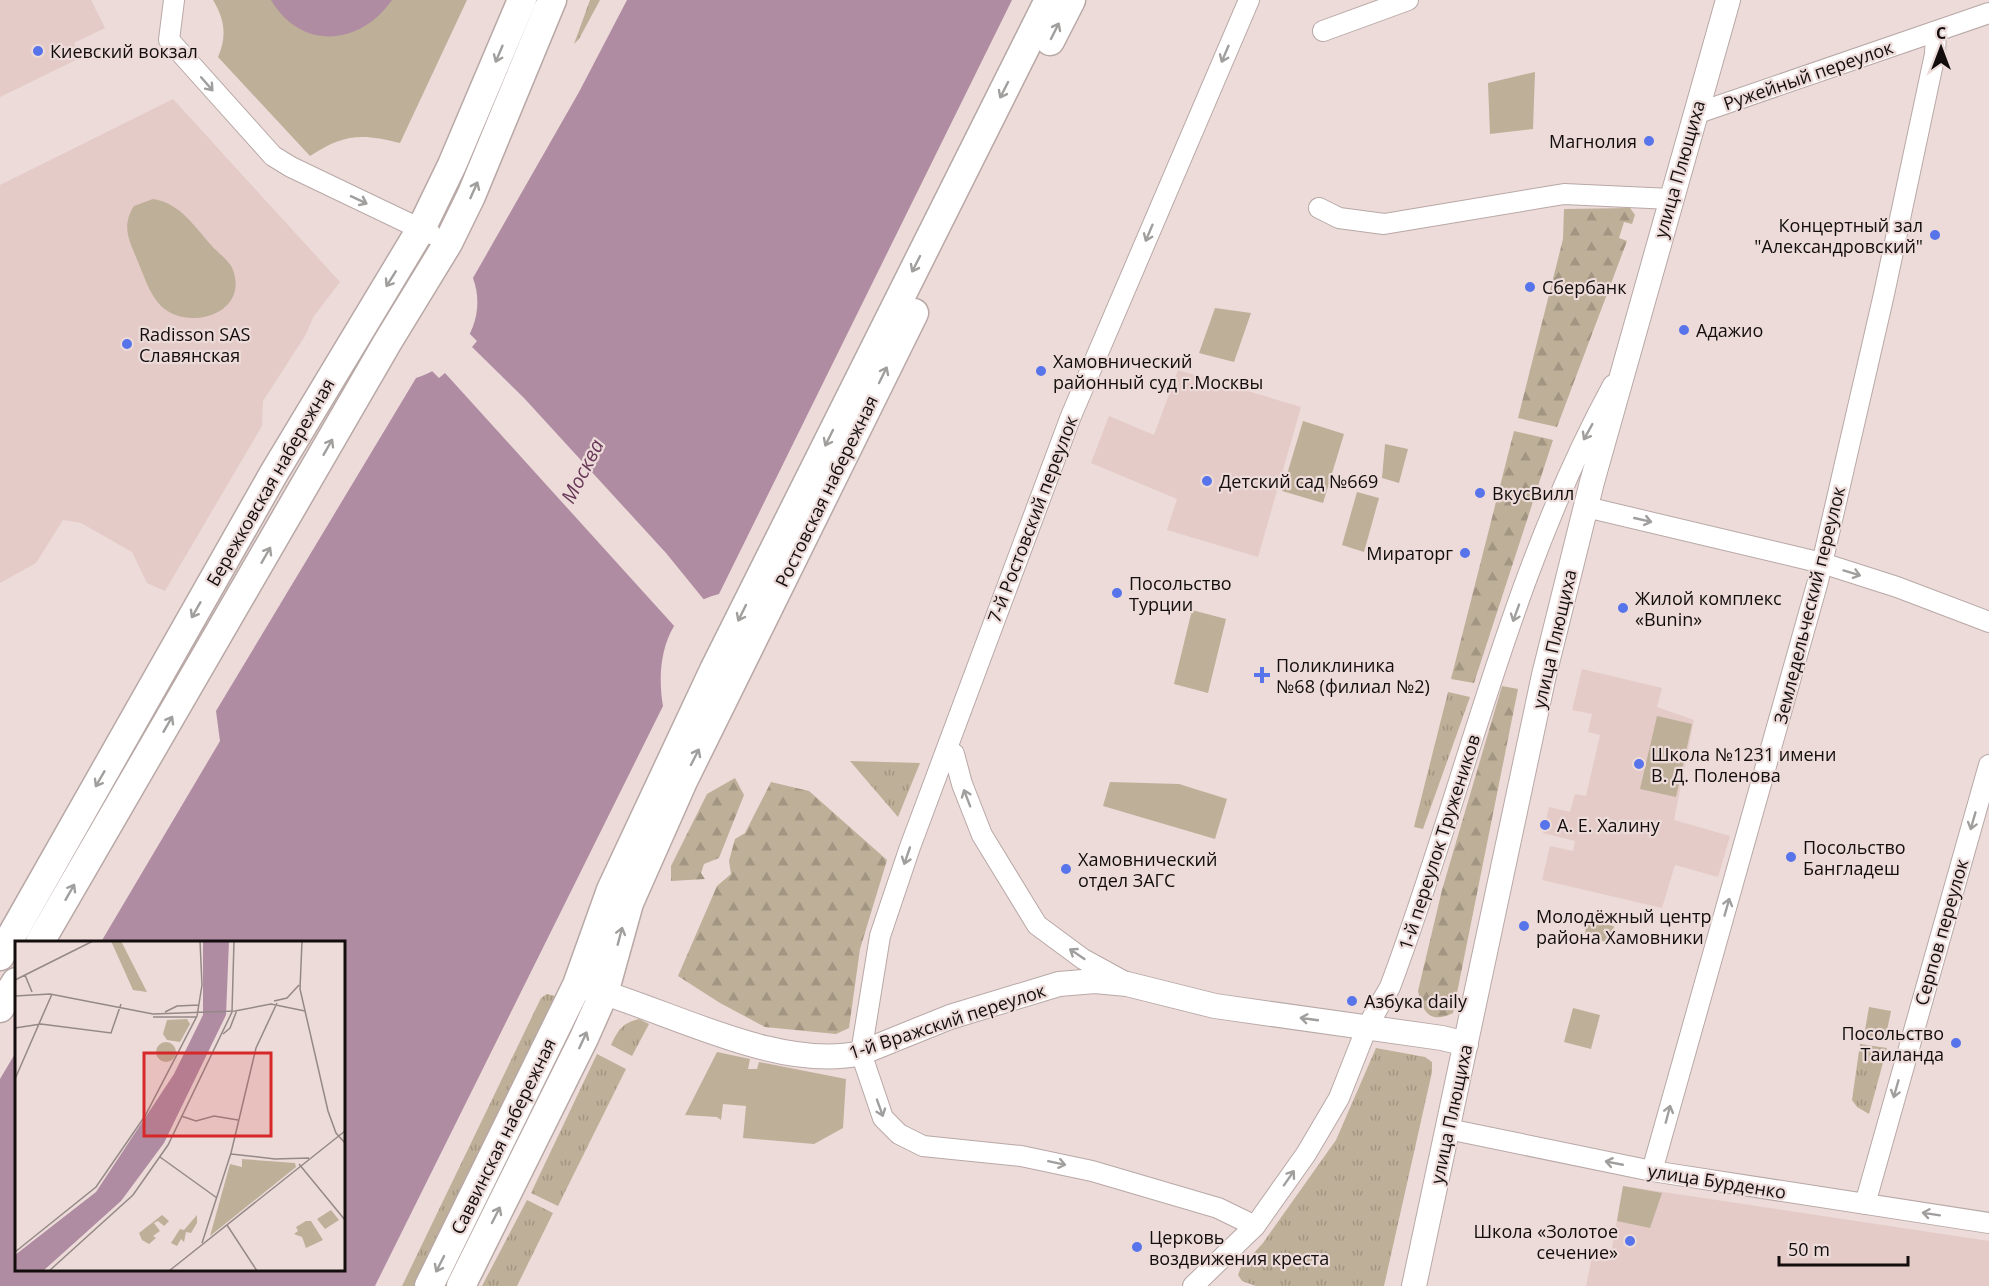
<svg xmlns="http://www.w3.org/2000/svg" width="1989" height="1286" font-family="'Open Sans',sans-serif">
<defs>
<pattern id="grass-tufts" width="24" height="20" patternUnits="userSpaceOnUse" patternTransform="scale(1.5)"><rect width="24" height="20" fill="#beaf98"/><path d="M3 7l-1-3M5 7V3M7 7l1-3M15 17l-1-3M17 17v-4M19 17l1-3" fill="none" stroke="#a29582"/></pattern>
<pattern id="forest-firs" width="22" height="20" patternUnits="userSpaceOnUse" patternTransform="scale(1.5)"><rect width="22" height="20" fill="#beaf98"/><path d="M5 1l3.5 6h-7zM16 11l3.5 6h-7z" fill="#a29582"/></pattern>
</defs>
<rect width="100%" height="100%" fill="#ecdbd9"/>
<!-- built -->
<g fill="#e4cbc7">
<polygon points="0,0 91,0 105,28 74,43 80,58 0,97"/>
<polygon points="173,99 340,282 314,316 305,336 263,401 262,426 165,591 147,583 132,552 81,523 63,520 36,563 0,583 0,185"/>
<polygon points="1178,370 1301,407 1258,557 1167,530 1177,499 1091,463 1109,416 1154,435"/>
<polygon points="1582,669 1662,688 1657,707 1694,720 1674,820 1730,836 1718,877 1675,865 1662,908 1542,880 1550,846 1573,851 1575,841 1543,833 1549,807 1570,812 1575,794 1586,796 1600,735 1588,732 1592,714 1572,710"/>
<polygon points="1623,1186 1989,1241 1989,1286 1586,1286 1592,1257 1606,1257 1611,1253"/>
</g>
<!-- grass -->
<g fill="url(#grass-tufts)">
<polygon points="590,0 600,0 579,39 574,44"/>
<polygon points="1448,692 1470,697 1423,829 1414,827"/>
<polygon points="850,761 920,763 898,817"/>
<polygon points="547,994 555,996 415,1286 402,1286 541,998"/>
<path d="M 639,1019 L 649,1024 L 632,1056 L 611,1045 C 618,1030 622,1023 639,1019 Z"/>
<polygon points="1860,1044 1887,1048 1869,1114 1857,1107 1852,1100"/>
<polygon points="1376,1048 1425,1057 1432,1062 1432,1072 1384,1286 1256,1286 1242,1281 1238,1275 1241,1267 1263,1243 1336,1140"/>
<polygon points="597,1054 626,1069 558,1206 531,1193"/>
<polygon points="527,1200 553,1213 517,1286 482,1286"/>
</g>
<!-- forest -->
<g fill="url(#forest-firs)">
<polygon points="1630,208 1635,215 1632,224 1624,222 1619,238 1627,241 1557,427 1518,418 1563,239 1564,209"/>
<polygon points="1514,431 1553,440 1474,683 1451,679"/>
<path d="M 1502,686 L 1518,689 L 1453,1013 C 1430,1024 1423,1013 1418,991 L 1442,890 Z"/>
<polygon points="735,778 744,795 719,858 704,864 701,873 705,879 671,881 671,866 707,794"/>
<polygon points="771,782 809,791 887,860 860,949 849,1028 836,1034 765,1027 720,1003 678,976 717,886 731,874 729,861 735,839 745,833"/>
</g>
<!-- park -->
<g fill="#beaf98">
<path d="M 213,0 L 467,0 L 400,143 C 362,133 343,134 310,156 L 218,57 C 227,36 225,20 213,0 Z"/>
<polygon points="1535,72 1533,129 1490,134 1488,83"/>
<path d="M 153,199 C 180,203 194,226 212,246 C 218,253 230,261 233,270 C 249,314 188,332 161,306 C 149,294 143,273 136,257 C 128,238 122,225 134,206 Z"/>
<polygon points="1215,308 1251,313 1234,362 1199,353"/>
<polygon points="1303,421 1344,434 1323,503 1282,491"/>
<polygon points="1385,444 1408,449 1399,483 1382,478"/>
<polygon points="1357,492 1379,498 1364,552 1342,545"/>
<polygon points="1192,610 1226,619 1208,693 1174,684"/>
<polygon points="1657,716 1692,724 1676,797 1640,789"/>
<polygon points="1110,782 1179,784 1227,799 1215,839 1103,806"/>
<polygon points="1587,921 1614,926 1610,944 1585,934"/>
<polygon points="1869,1007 1891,1011 1885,1040 1864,1036"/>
<polygon points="1573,1008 1600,1015 1591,1049 1564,1042"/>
<polygon points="717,1052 750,1059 748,1069 757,1069 759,1062 846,1079 843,1128 814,1144 743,1138 746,1106 723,1104 721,1120 717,1117 685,1115"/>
<polygon points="1623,1186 1662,1193 1650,1228 1617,1221"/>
</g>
<!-- water -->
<g fill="#b08ca2">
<path d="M 271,0 L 392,0 C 360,46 301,51 271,0 Z"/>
<path d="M 627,0 L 1012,0 L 719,594 C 667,606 655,660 663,706 L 375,1286 L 0,1286 L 0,1079 L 16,1052 L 16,1270 L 344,1270 L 344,942 L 101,942 L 220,741 L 216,711 L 416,378 C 459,365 489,322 473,278 L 579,92 Z"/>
</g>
<!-- pier -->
<polygon fill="#ecdbd9" points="468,332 477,341 472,347 524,398 666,553 705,601 689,612 676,628 445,373 439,378 431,370 442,364"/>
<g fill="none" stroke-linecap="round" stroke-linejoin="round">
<defs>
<g id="minor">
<polyline points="174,0 169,40 273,156 291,167 431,234"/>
<polyline points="1249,0 1071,416 910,847 880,936 861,1053 883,1118 899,1134 923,1146 1021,1156 1092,1171 1218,1208 1255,1226"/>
<polyline points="1323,31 1408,0"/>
<polyline points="1695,114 1989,13"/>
<polyline points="1319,208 1339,218 1384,224 1564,194 1671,199"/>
<polyline points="1586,507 1822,563 1897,587 1989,622"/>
<polyline points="946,752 954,754 962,784 982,835 1037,925 1083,959 1125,982"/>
<polyline points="1448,1129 1652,1171 1989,1223"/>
<polyline points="1652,1171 1818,581 1884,294 1935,54 1936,32"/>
<polyline points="1865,1204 1989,765"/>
<path d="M 1193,1286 L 1255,1226 L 1306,1154 L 1339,1098 L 1367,1027 L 1390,987 C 1465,787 1510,573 1613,385"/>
</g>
<g id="tertiary">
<path d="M 588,988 C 668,1010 778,1072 861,1053 L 950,1017 L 1059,984 L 1095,981 L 1127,984 L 1215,1006 L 1442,1038 L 1466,1044"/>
<polyline points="1414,1286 1544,675 1592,482 1728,0"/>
</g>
<g id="secondary">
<polyline points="1050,41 1071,0"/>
<polyline points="40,942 387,343 448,243 471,196 552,0"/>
<polyline points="0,956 274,473 421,229 452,165 522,0"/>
<polyline points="0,1008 16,982"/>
<polyline points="429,1286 577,985 611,890 714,670 1049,0"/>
<polyline points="461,1286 584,1038 604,993 629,903 683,781 914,313"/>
</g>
</defs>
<!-- minor casing -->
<use href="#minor" stroke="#b8a8a6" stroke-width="22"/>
<!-- tertiary casing -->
<use href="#tertiary" stroke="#b8a8a6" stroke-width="26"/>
<!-- secondary casing -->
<use href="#secondary" stroke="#b8a8a6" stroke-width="31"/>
<!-- minor -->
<use href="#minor" stroke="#fff" stroke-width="20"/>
<!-- tertiary -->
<use href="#tertiary" stroke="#fff" stroke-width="24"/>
<!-- secondary -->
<use href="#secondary" stroke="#fff" stroke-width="28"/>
</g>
<!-- one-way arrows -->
<defs><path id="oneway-shaft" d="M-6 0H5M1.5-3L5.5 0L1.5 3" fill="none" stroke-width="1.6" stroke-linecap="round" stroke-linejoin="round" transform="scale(1.5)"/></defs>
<g stroke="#a19f9e">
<use href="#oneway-shaft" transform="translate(1055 31) rotate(-63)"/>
<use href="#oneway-shaft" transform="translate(499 54) rotate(113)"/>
<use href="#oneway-shaft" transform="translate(1225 54) rotate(113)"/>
<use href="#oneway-shaft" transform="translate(207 84) rotate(49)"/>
<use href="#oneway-shaft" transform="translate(1004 90) rotate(117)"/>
<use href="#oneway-shaft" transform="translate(474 190) rotate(-66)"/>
<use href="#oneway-shaft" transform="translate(359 200) rotate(25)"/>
<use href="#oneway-shaft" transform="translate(1149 233) rotate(113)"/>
<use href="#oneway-shaft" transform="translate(916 264) rotate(117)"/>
<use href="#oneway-shaft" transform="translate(391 279) rotate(122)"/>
<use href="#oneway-shaft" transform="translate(883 375) rotate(-64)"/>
<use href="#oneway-shaft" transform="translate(1588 432) rotate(119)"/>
<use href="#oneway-shaft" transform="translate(829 438) rotate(116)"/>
<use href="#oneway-shaft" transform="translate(328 447) rotate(-60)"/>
<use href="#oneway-shaft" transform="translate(1643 520) rotate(13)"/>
<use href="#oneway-shaft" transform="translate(266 555) rotate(-60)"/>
<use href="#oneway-shaft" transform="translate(1852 573) rotate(17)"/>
<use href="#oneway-shaft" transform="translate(196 610) rotate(120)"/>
<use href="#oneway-shaft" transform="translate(742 613) rotate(116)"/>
<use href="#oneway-shaft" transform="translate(1516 613) rotate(110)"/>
<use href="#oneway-shaft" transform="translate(168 724) rotate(-60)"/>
<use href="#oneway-shaft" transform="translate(695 757) rotate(-63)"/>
<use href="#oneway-shaft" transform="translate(100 779) rotate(120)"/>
<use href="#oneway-shaft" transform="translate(967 798) rotate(-111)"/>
<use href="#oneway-shaft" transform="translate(1973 821) rotate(106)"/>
<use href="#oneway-shaft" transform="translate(907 856) rotate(109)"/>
<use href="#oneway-shaft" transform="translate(70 892) rotate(-60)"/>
<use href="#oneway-shaft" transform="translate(1727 907) rotate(-74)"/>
<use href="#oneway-shaft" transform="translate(620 936) rotate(-75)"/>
<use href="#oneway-shaft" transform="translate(1077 954) rotate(-146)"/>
<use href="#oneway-shaft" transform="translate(1309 1019) rotate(-172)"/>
<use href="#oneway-shaft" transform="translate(583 1040) rotate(-65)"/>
<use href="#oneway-shaft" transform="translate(1896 1089) rotate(106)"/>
<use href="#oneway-shaft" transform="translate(880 1108) rotate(70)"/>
<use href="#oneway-shaft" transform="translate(1668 1114) rotate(-75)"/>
<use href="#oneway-shaft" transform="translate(1057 1163) rotate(12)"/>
<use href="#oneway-shaft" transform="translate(1614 1163) rotate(-169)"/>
<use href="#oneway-shaft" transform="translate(1289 1178) rotate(-55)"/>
<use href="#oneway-shaft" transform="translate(1931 1214) rotate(-171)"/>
<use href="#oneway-shaft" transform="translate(496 1215) rotate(-63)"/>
<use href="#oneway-shaft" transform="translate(440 1264) rotate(117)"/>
</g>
<!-- markers -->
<g fill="#5874ea" stroke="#ecdbd9" stroke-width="2">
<circle cx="38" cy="51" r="6"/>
<circle cx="1649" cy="141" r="6"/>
<circle cx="1935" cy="235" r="6"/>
<circle cx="1530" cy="287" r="6"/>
<circle cx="1684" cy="330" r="6"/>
<circle cx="127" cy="344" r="6"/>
<circle cx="1041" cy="371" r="6"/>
<circle cx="1207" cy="481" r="6"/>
<circle cx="1480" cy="493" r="6"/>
<circle cx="1465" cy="553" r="6"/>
<circle cx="1117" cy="593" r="6"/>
<circle cx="1623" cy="608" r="6"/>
<path d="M1259 666h6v6h6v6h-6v6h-6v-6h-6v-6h6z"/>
<circle cx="1639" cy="764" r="6"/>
<circle cx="1545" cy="825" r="6"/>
<circle cx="1791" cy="857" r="6"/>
<circle cx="1066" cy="869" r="6"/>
<circle cx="1524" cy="926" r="6"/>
<circle cx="1352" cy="1001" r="6"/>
<circle cx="1956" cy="1043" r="6"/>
<circle cx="1630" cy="1241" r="6"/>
<circle cx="1137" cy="1247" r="6"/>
</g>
<g text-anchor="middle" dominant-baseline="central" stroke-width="4.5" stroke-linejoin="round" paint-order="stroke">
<!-- poi labels -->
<g font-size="18" fill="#130e0d" stroke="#ecdbd9" text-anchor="start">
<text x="50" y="51">Киевский вокзал</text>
<text x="1637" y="141" text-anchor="end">Магнолия</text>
<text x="1923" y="225" text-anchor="end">Концертный зал<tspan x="1923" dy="21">"Александровский"</tspan></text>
<text x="1542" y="287">Сбербанк</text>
<text x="1696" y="330">Адажио</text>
<text x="139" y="334">Radisson SAS<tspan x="139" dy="21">Славянская</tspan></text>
<text x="1053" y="361">Хамовнический<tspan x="1053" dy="21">районный суд г.Москвы</tspan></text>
<text x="1219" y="481">Детский сад №669</text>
<text x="1492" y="493">ВкусВилл</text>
<text x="1453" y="553" text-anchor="end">Мираторг</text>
<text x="1129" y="583">Посольство<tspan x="1129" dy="21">Турции</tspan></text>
<text x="1635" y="598">Жилой комплекс<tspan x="1635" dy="21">«Bunin»</tspan></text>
<text x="1276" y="665">Поликлиника<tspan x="1276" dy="21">№68 (филиал №2)</tspan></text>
<text x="1651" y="754">Школа №1231 имени<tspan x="1651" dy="21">В. Д. Поленова</tspan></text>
<text x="1557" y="825">А. Е. Халину</text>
<text x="1803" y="847">Посольство<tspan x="1803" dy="21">Бангладеш</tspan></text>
<text x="1078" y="859">Хамовнический<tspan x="1078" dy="21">отдел ЗАГС</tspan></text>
<text x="1536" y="916">Молодёжный центр<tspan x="1536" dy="21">района Хамовники</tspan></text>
<text x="1364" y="1001">Азбука daily</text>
<text x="1944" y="1033" text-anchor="end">Посольство<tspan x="1944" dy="21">Таиланда</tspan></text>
<text x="1618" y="1231" text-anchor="end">Школа «Золотое<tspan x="1618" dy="21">сечение»</tspan></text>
<text x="1149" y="1237">Церковь<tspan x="1149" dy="21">воздвижения креста</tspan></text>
</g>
<!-- street labels -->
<g font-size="18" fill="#130e0d" stroke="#ecdbd9">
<text transform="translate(1808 75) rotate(-19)">Ружейный переулок</text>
<text transform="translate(1679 169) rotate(-74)">улица Плющиха</text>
<text transform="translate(270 482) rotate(-60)">Бережковская набережная</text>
<text transform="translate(826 491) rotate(-64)">Ростовская набережная</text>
<text transform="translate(1032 519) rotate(-69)">7-й Ростовский переулок</text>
<text transform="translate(1809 605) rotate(-76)">Земледельческий переулок</text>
<text transform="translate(1554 639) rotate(-77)">улица Плющиха</text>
<text transform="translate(1439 842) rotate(-72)">1-й переулок Тружеников</text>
<text transform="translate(1941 932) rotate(-74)">Серпов переулок</text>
<text transform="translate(947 1021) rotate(-18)">1-й Вражский переулок</text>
<text transform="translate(1451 1114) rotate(-78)">улица Плющиха</text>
<text transform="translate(503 1136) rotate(-64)">Саввинская набережная</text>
<text transform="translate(1717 1181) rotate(9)">улица Бурденко</text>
</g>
<!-- water labels -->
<g font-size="20" font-style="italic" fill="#693858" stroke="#ecdbd9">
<text transform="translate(582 471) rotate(-63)">Москва</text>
</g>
</g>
<!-- overview -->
<g transform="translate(15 941)">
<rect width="330" height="330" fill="#ecdbd9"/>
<path d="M 147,274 L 154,280 L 149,285 L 143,280 L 139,282 L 145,290 L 138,295 L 141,297 L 134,303 L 127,299 L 124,292 ZM 182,274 L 182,282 L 176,292 L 171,291 L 169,301 L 166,298 L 162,305 L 156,302 L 165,288 L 169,289 ZM 291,280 L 296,280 L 308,299 L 291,307 L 287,296 L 279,293 L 283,290 L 281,286 Z" fill="#beaf98"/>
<path d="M 96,0 L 106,0 L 132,51 L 118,49 ZM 172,78 L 175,83 L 165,101 L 152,99 L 148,93 L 152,79 ZM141 111a10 10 0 1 1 20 0a10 10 0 1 1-20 0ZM 227,218 L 280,222 L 281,226 L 195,295 L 215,223 L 227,226 ZM 316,269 L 324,279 L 310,288 L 302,278 Z" fill="#beaf98"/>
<path d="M 188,0 L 214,0 L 211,74 L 149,202 L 106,260 L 28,330 L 0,330 L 0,314 L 81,251 L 159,133 L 188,74 Z" fill="#b08ca2"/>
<path fill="none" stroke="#958987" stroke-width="1.5" d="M 287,0 L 285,48 L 313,170 L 321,192 L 330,202M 10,34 L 17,51M 0,39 L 78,0M 0,55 L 35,53 L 138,73 L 220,70 L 256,63 L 290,70M 259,60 L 272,57 L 284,44M 150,71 L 162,65 L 184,64M 138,76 L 181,76M 0,87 L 26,83 L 96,92 L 106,63M 208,93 L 215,87 L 222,69M 0,138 L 37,53M 166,175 L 181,180 L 199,175 L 223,179M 216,213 L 260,218 L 294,217M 145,216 L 202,257M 284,223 L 330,279M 212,284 L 242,330M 187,302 L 216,212 L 241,107 L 262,62M 0,311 L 81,246 L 130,175 L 182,75 L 187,44 L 185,0M 34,330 L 118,254 L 153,204 L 217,71 L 219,0M 154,330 L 330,190"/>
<path fill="#d62828" fill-opacity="0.15" stroke="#d62828" stroke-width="3" d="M 129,112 L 256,112 L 256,195 L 129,195 Z"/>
<rect width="330" height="330" fill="none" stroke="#130e0d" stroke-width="3"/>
</g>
<!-- north arrow -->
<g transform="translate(1941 48)" stroke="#ecdbd9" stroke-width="4.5" paint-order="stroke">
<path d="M0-4.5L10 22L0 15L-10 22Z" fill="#130e0d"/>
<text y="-9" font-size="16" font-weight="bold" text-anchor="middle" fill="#130e0d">С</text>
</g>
<!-- scale -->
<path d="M1779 1256v9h129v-9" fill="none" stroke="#130e0d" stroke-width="3"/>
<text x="1788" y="1256" font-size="18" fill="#130e0d" stroke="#ecdbd9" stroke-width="4.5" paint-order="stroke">50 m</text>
</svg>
